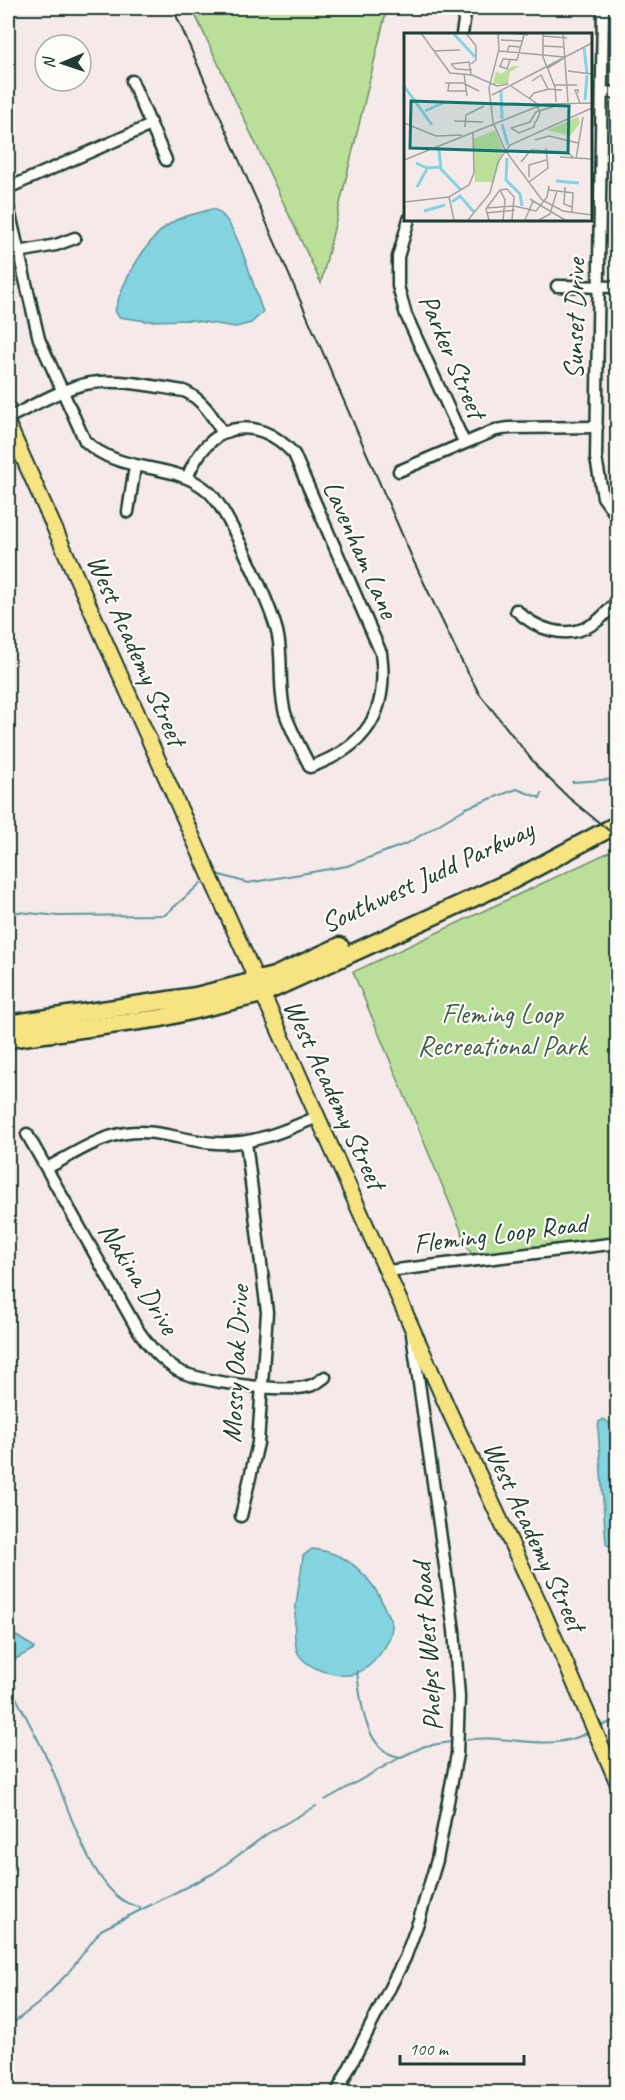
<svg xmlns="http://www.w3.org/2000/svg" width="625" height="2100" font-family="Caveat,sans-serif">
<rect width="100%" height="100%" fill="#f5e9ea"/>
<filter id="ink" filterUnits="userSpaceOnUse"><feTurbulence type="fractalNoise" baseFrequency=".0167" numOctaves="2"/><feDisplacementMap in="SourceGraphic" scale="12" xChannelSelector="R" yChannelSelector="G"/><feConvolveMatrix kernelMatrix="1 2 1 2 8 2 1 2 1" color-interpolation-filters="sRGB"/></filter>
<g filter="url(#ink)">
<!-- green -->
<g fill="#b9df99" stroke="#6c8e66" stroke-width="1.5">
<polygon points="192,8 387,8 321,283"/>
<polygon points="609,852 617,858 617,1248 473,1259 353,972"/>
</g>
<!-- water -->
<g fill="#84d3e0" stroke="#5c979b" stroke-width="1.5">
<path d="M 212,209 C 236,212 254,291 263,312 L 251,323 L 236,327 L 190,320 L 146,321 L 119,317 L 115,311 C 122,281 148,235 176,220 C 186,215 200,213 212,209 Z"/>
<polygon points="604,1419 618,1430 617,1544 609,1546 606,1544 598,1428 599,1422"/>
<path d="M 312,1549 C 347,1552 373,1577 385,1609 C 387,1614 392,1621 392,1626 C 392,1643 371,1670 354,1674 C 343,1677 333,1674 322,1671 C 312,1667 298,1659 296,1647 C 291,1619 300,1584 303,1556 Z"/>
<polygon points="8,1631 34,1647 34,1649 8,1663"/>
</g>
<g fill="none" stroke-linecap="round" stroke-linejoin="round">
<!-- stream -->
<g stroke="#5c979b" stroke-width="2">
<polyline points="572,782 618,779"/>
<polyline points="220,875 248,883 347,866 408,843 466,808 517,789 540,798 542,793"/>
<polyline points="8,911 59,916 165,915 201,883"/>
<path d="M 357,1671 C 360,1699 365,1754 401,1757"/>
<path d="M 8,1682 C 22,1709 37,1737 50,1764 C 67,1801 93,1902 140,1907"/>
<polyline points="601,1726 618,1719"/>
<path d="M 465,1740 C 507,1733 547,1754 587,1733"/>
<polyline points="325,1800 401,1757 425,1746 451,1742"/>
<polyline points="8,2027 39,2003 68,1973 101,1930 214,1873 267,1834 316,1806"/>
</g>
<defs>
<g id="minor">
<polyline points="603,8 596,458 603,497 618,518"/>
<polyline points="462,34 466,8"/>
<polyline points="132,81 166,160"/>
<polyline points="602,92 618,93"/>
<polyline points="8,188 151,125"/>
<path d="M 8,206 L 39,339 L 85,441 C 122,476 174,460 209,492 C 227,508 274,612 278,636 C 283,661 278,688 285,713 C 291,731 302,750 310,767 C 366,747 389,713 381,653 L 294,454 C 254,410 207,425 187,478"/>
<polyline points="409,219 398,257 398,286 406,315 464,442"/>
<polyline points="19,252 56,245 75,238"/>
<polyline points="557,286 618,287"/>
<path d="M 8,418 C 35,405 68,384 99,382 C 127,380 156,387 184,391 C 202,399 212,415 222,432"/>
<polyline points="399,471 496,430 509,428 597,427"/>
<polyline points="128,512 135,466"/>
<path d="M 516,610 C 536,629 566,641 593,624 C 602,619 610,608 618,601"/>
<path d="M 27,1134 L 136,1327 C 147,1344 159,1359 177,1370 C 199,1382 286,1393 309,1386 C 315,1385 321,1380 325,1377"/>
<path d="M 47,1168 C 72,1155 98,1137 126,1133 C 156,1128 186,1142 216,1143 C 253,1145 284,1131 317,1117"/>
<polyline points="388,1271 618,1243"/>
<polyline points="241,1516 258,1443 267,1312 246,1142"/>
<polyline points="337,2092 405,1958 419,1920 437,1860 457,1754 459,1697 454,1630 412,1334"/>
</g>
<polyline id="major" points="8,424 450,1413 543,1611 618,1784"/>
<g id="highway">
<polyline points="8,1024 196,996 274,976 340,946"/>
<polyline points="8,1039 161,1018 262,994 513,880 618,824"/>
</g>
</defs>
<!-- minor casing -->
<use href="#minor" stroke="#1f3d34" stroke-width="15"/>
<!-- major casing -->
<use href="#major" stroke="#1f3d34" stroke-width="18"/>
<!-- highway casing -->
<use href="#highway" stroke="#1f3d34" stroke-width="21"/>
<!-- minor -->
<use href="#minor" stroke="#fdfcf7" stroke-width="10"/>
<!-- major -->
<use href="#major" stroke="#f6e381" stroke-width="14"/>
<!-- highway -->
<use href="#highway" stroke="#f6e381" stroke-width="16"/>
<!-- rail -->
<polyline stroke="#1f3d34" stroke-width="2" points="173,8 414,562 461,660 479,693 539,769 569,798 618,838"/>
</g>
</g>
<g text-anchor="middle" dominant-baseline="central" stroke-width="4.5" stroke-linejoin="round" paint-order="stroke">
<!-- street labels -->
<g font-size="28" fill="#1f3d34" stroke="#fdfcf7">
<text transform="translate(574 319) rotate(-89)">Sunset Drive</text>
<text transform="translate(453 356) rotate(67)">Parker Street</text>
<text transform="translate(361 549) rotate(66)">Lavenham Lane</text>
<text transform="translate(137 650) rotate(66)">West Academy Street</text>
<text transform="translate(427 876) rotate(-25)">Southwest Judd Parkway</text>
<text transform="translate(335 1094) rotate(65)">West Academy Street</text>
<text transform="translate(500 1233) rotate(-7)">Fleming Loop Road</text>
<text transform="translate(139 1278) rotate(58)">Nakina Drive</text>
<text transform="translate(235 1364) rotate(-87)">Mossy Oak Drive</text>
<text transform="translate(535 1536) rotate(65)">West Academy Street</text>
<text transform="translate(427 1647) rotate(-94)">Phelps West Road</text>
</g>
<!-- park labels -->
<g font-size="28" fill="#3e5d48" stroke="#fdfcf7">
<text x="502" y="1013">Fleming Loop<tspan x="502" dy="32">Recreational Park</tspan></text>
</g>
</g>
<!-- overview -->
<g transform="translate(404 33)">
<rect width="188" height="188" fill="#f5e9ea"/>
<path d="M 109,33 L 116,33 L 106,39 L 104,51 L 89,51 L 92,38 L 97,41 ZM 174,84 L 176,90 L 166,103 L 143,97 ZM 91,97 L 99,117 L 90,149 L 71,149 L 69,106 Z" fill="#b9df99"/>
<path fill="none" stroke="#84d3e0" stroke-width="3" d="M 49,0 L 71,24M 180,15 L 183,40M 0,53 L 28,92M 97,58 L 98,86M 181,67 L 183,42M 21,78 L 41,69M 98,91 L 104,112M 35,117 L 37,136 L 57,157M 103,125 L 102,147 L 116,161 L 118,173M 12,130 L 23,135 L 36,134M 152,148 L 175,150M 13,154 L 23,136M 48,169 L 56,163 L 70,179M 20,178 L 41,172"/>
<path fill="none" stroke="#9fa4a1" stroke-width="1.5" d="M 17,0 L 46,40 L 68,42 L 93,53 L 104,51M 62,0 L 72,13 L 72,27 L 67,31M 94,0 L 95,16 L 85,55 L 89,89 L 101,117 L 138,167 L 159,178 L 188,182M 105,0 L 124,2M 139,0 L 139,24 L 151,54 L 152,69M 159,0 L 164,69M 139,3 L 163,5M 97,7 L 118,8M 139,13 L 159,14M 30,18 L 56,17M 95,18 L 160,24M 103,19 L 105,13 L 117,14M 47,31 L 65,29 L 67,42M 47,31 L 52,36 L 68,37M 95,33 L 103,36 L 106,27M 96,34 L 99,26 L 113,27 L 120,2M 144,35 L 160,25M 164,38 L 188,41M 60,41 L 63,63M 128,48 L 137,42 L 144,56 L 158,57M 41,50 L 59,50 L 75,58M 45,50 L 44,58 L 62,58M 150,52 L 173,52M 107,53 L 132,70 L 136,80 L 132,89M 174,60 L 174,57 L 171,57 L 176,70M 88,62 L 188,10M 125,66 L 130,60 L 145,56M 50,88 L 79,89M 0,90 L 32,103 L 58,102M 61,94 L 62,82 L 80,73M 107,95 L 126,89 L 132,79 L 151,73M 107,95 L 115,100 L 130,94 L 131,88M 131,107 L 145,103 L 174,110M 156,124 L 188,126M 172,126 L 179,84M 0,127 L 140,71 L 188,70M 117,129 L 127,117 L 163,119 L 170,125M 125,144 L 125,132 L 142,127M 125,149 L 144,135 L 142,115M 161,154 L 160,171 L 168,174M 96,157 L 103,156 L 110,164 L 108,187M 96,157 L 101,167 L 99,187M 145,157 L 169,160 L 168,179M 45,164 L 50,187M 126,166 L 161,187M 0,169 L 45,164 L 65,152 L 70,140 L 69,100M 83,175 L 110,173 L 132,178 L 143,164 L 145,153M 82,180 L 111,177M 64,187 L 86,160 L 94,129 L 106,112 L 188,75M 85,187 L 82,176 L 96,157M 121,187 L 129,168M 135,187 L 146,181 L 153,158"/>
<path fill="#0f766e" fill-opacity="0.15" stroke="#0f766e" stroke-width="3" d="M 7,68 L 165,73 L 164,120 L 6,115 Z"/>
<rect width="188" height="188" fill="none" stroke="#1f3d34" stroke-width="3"/>
</g>
<!-- margin -->
<rect width="625" height="2100" fill="none" stroke="#fdfcf7" stroke-width="30"/>
<rect x="15" y="15" width="595" height="2070" fill="none" stroke="#1f3d34" stroke-width="2" filter="url(#ink)"/>
<!-- north arrow -->
<g transform="translate(63 63) rotate(268)"><circle r="28" fill="#fdfcf7" stroke="#a4b0a9" stroke-width="1.5"/>
<path d="M0-4.5L10 22L0 15L-10 22Z" fill="#1f3d34"/>
<text y="-9" font-size="16" font-weight="bold" text-anchor="middle" fill="#1f3d34">N</text>
</g>
<!-- scale -->
<path d="M400 2055v9h124v-9" fill="none" stroke="#1f3d34" stroke-width="3"/>
<text x="409" y="2055" font-size="18" fill="#1f3d34" stroke="#fdfcf7" stroke-width="4.5" paint-order="stroke">100 m</text>
</svg>
